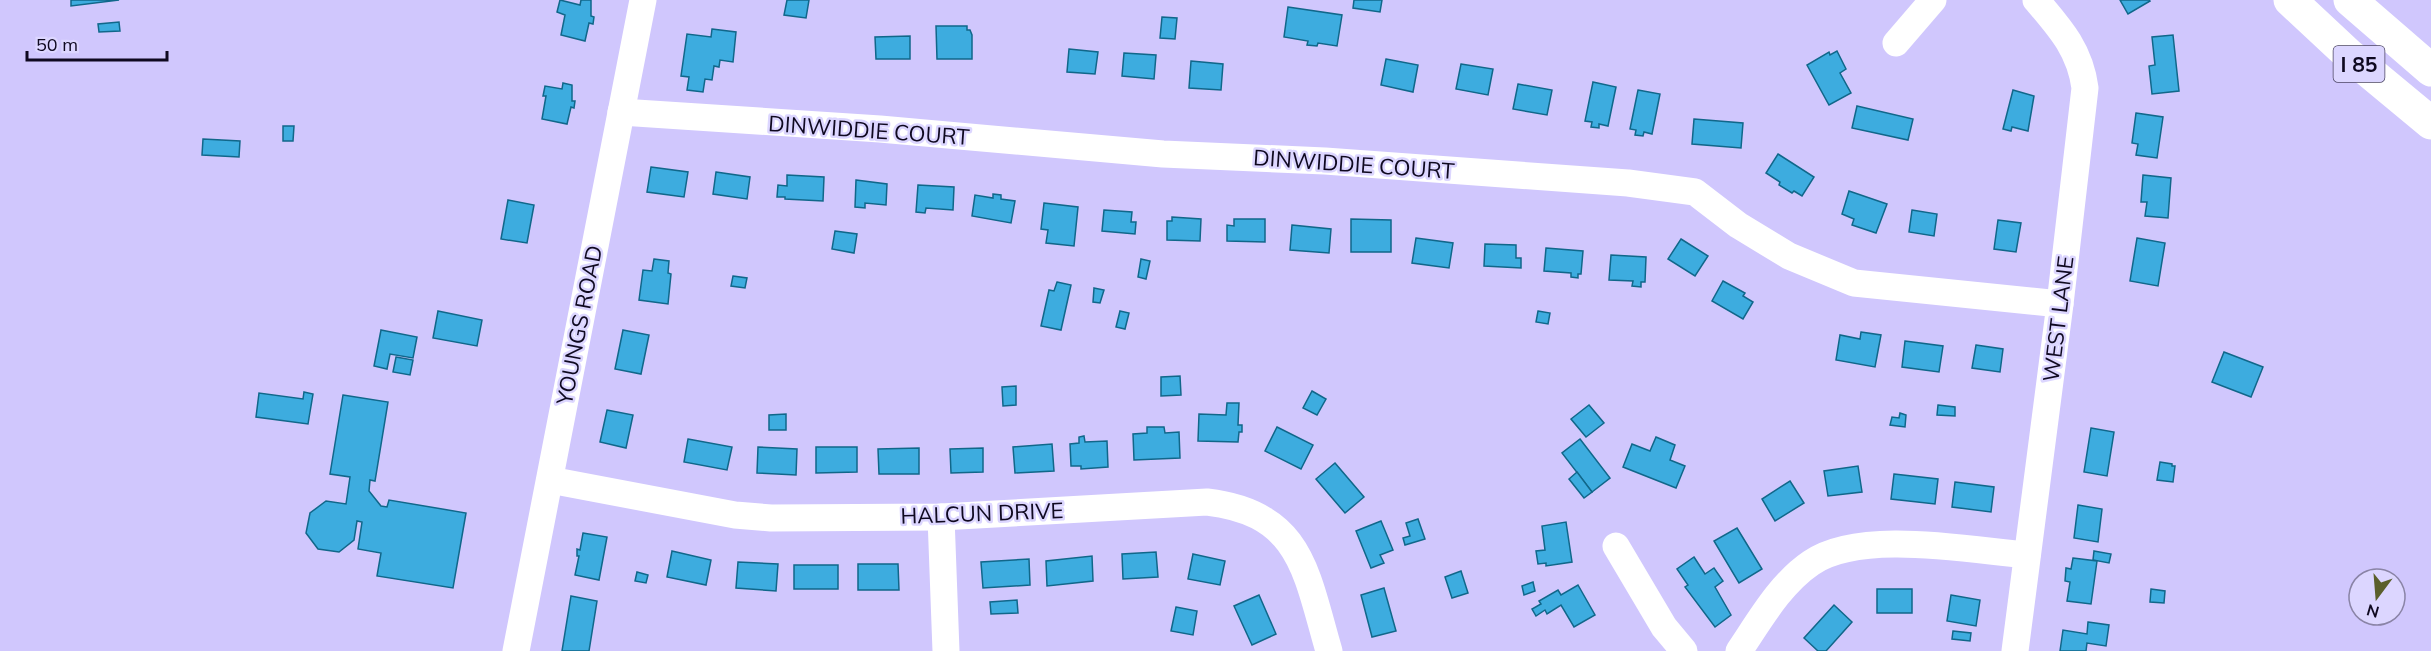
<svg xmlns="http://www.w3.org/2000/svg" width="2431" height="651" font-family="Mulish,sans-serif">
<rect width="100%" height="100%" fill="#d0c7fd"/>
<!-- building -->
<g fill="#3dacdf" stroke="#11678a" stroke-width="1.5">
<polygon points="71,0 119,0 71,6"/>
<polygon points="560,0 580,5 581,0 591,0 591,16 594,17 593,24 589,23 585,41 561,35 565,15 557,12"/>
<polygon points="787,0 809,0 806,18 784,15"/>
<polygon points="1354,0 1382,0 1380,12 1353,8"/>
<polygon points="2120,0 2149,0 2150,1 2128,14"/>
<polygon points="1288,7 1342,15 1337,46 1318,43 1317,46 1307,45 1308,41 1284,37"/>
<polygon points="1162,17 1177,18 1175,39 1160,38"/>
<polygon points="119,22 120,31 99,32 98,24"/>
<polygon points="936,26 967,26 967,30 970,30 972,35 972,59 937,59"/>
<polygon points="712,29 736,32 733,62 720,60 719,67 714,66 712,80 705,79 703,92 687,90 689,77 681,76 687,34 711,37"/>
<polygon points="2173,35 2179,91 2152,94 2149,66 2155,65 2152,37"/>
<polygon points="910,36 910,59 876,59 875,37"/>
<polygon points="1069,49 1098,52 1095,74 1067,72"/>
<polygon points="1837,51 1846,69 1840,73 1851,93 1829,105 1807,65 1829,52 1830,55"/>
<polygon points="1124,53 1156,55 1154,79 1122,76"/>
<polygon points="1386,59 1418,65 1413,92 1381,85"/>
<polygon points="1191,61 1223,64 1221,90 1189,88"/>
<polygon points="1461,64 1493,69 1488,95 1456,89"/>
<polygon points="1593,82 1616,87 1608,126 1599,124 1599,128 1591,127 1592,122 1585,121"/>
<polygon points="563,83 572,85 572,101 575,101 574,108 571,107 567,124 542,119 546,96 543,96 545,86 562,89"/>
<polygon points="1518,84 1552,90 1547,115 1513,109"/>
<polygon points="1638,90 1660,94 1652,134 1644,132 1643,136 1635,135 1636,130 1630,129"/>
<polygon points="2013,90 2034,96 2028,131 2012,127 2011,131 2003,129"/>
<polygon points="1857,106 1913,119 1908,140 1852,128"/>
<polygon points="2136,113 2163,117 2157,158 2136,155 2138,144 2132,143"/>
<polygon points="1694,119 1743,123 1741,148 1692,144"/>
<polygon points="283,126 294,126 293,141 283,141"/>
<polygon points="203,139 240,141 239,157 202,155"/>
<polygon points="1778,154 1814,177 1802,196 1794,191 1792,193 1779,185 1780,182 1766,173"/>
<polygon points="651,167 688,172 684,197 647,192"/>
<polygon points="716,172 750,177 747,199 713,194"/>
<polygon points="787,175 824,177 823,201 785,199 785,197 777,197 778,185 787,186"/>
<polygon points="2143,175 2171,178 2168,218 2145,216 2147,202 2141,202"/>
<polygon points="856,180 887,184 886,205 865,203 865,208 855,207"/>
<polygon points="918,185 954,187 953,210 926,208 925,213 916,212"/>
<polygon points="1849,191 1887,204 1876,233 1852,225 1854,219 1842,214"/>
<polygon points="993,194 1001,195 1001,199 1015,201 1011,223 972,216 975,195 993,198"/>
<polygon points="508,200 534,205 527,243 501,239"/>
<polygon points="1044,203 1078,207 1074,246 1046,243 1048,230 1041,229"/>
<polygon points="1104,210 1132,212 1131,222 1136,222 1135,234 1102,231"/>
<polygon points="1912,210 1937,214 1934,236 1909,232"/>
<polygon points="1172,217 1201,219 1200,241 1167,240 1167,221 1172,221"/>
<polygon points="1234,219 1265,219 1265,242 1227,241 1227,225 1234,226"/>
<polygon points="1351,219 1391,220 1391,252 1351,252"/>
<polygon points="1998,220 2021,223 2016,252 1994,249"/>
<polygon points="1292,225 1331,229 1329,253 1290,250"/>
<polygon points="835,231 857,234 854,253 832,249"/>
<polygon points="1416,238 1453,243 1449,268 1412,263"/>
<polygon points="2137,238 2165,243 2158,286 2130,281"/>
<polygon points="1681,239 1708,256 1695,276 1668,259"/>
<polygon points="1485,244 1516,245 1516,258 1521,258 1521,268 1484,266"/>
<polygon points="1546,248 1583,251 1581,274 1578,274 1578,278 1571,277 1571,273 1544,271"/>
<polygon points="1611,255 1646,257 1645,282 1641,282 1641,287 1632,286 1633,281 1609,280"/>
<polygon points="654,259 669,261 668,273 671,274 668,304 639,300 643,270 652,271"/>
<polygon points="1141,259 1150,261 1146,279 1138,277"/>
<polygon points="733,276 747,278 745,288 731,286"/>
<polygon points="1723,281 1745,293 1743,296 1753,302 1743,319 1712,301"/>
<polygon points="1057,282 1071,285 1061,330 1041,326 1049,290 1054,291"/>
<polygon points="1094,288 1104,290 1100,303 1093,302"/>
<polygon points="438,311 482,320 477,346 433,338"/>
<polygon points="1120,311 1129,313 1125,329 1116,327"/>
<polygon points="1538,311 1550,313 1548,324 1536,322"/>
<polygon points="381,330 417,337 413,358 390,354 387,369 374,366"/>
<polygon points="623,330 649,335 641,374 615,369"/>
<polygon points="1861,332 1881,335 1875,367 1836,360 1840,335 1860,339"/>
<polygon points="1905,341 1943,346 1939,372 1902,367"/>
<polygon points="1976,345 2003,349 2000,372 1972,368"/>
<polygon points="2224,352 2263,367 2251,397 2212,382"/>
<polygon points="396,357 413,360 410,375 393,372"/>
<polygon points="1180,376 1181,395 1161,396 1161,377"/>
<polygon points="1016,386 1016,405 1003,406 1002,387"/>
<polygon points="1312,391 1326,399 1317,415 1303,408"/>
<polygon points="304,392 313,394 308,424 256,417 259,393 303,399"/>
<polygon points="343,395 388,402 375,481 370,480 369,491 381,506 387,507 389,500 466,513 453,588 377,576 381,553 358,549 362,522 357,521 354,540 339,552 318,549 306,533 310,513 326,501 346,504 350,477 330,474"/>
<polygon points="1227,403 1239,403 1238,425 1242,425 1242,432 1239,432 1238,442 1198,441 1199,414 1226,415"/>
<polygon points="1589,405 1604,423 1586,437 1571,419"/>
<polygon points="1938,405 1955,407 1955,416 1937,415"/>
<polygon points="607,410 633,415 626,448 600,442"/>
<polygon points="1900,413 1906,415 1905,427 1890,425 1892,417 1899,418"/>
<polygon points="786,414 786,430 769,430 769,415"/>
<polygon points="1147,427 1164,427 1165,433 1179,432 1180,458 1134,460 1133,434 1147,433"/>
<polygon points="1277,427 1313,445 1301,469 1265,451"/>
<polygon points="2091,428 2114,432 2107,476 2084,472"/>
<polygon points="1084,436 1085,442 1107,441 1108,467 1081,469 1081,466 1071,466 1070,444 1079,443 1079,437"/>
<polygon points="1656,437 1675,445 1670,460 1685,466 1676,488 1623,467 1632,444 1650,451"/>
<polygon points="688,439 732,447 727,470 684,462"/>
<polygon points="1580,439 1610,478 1592,492 1562,453"/>
<polygon points="1052,444 1054,471 1015,473 1013,447"/>
<polygon points="758,447 797,449 796,475 757,473"/>
<polygon points="816,447 857,447 857,472 816,473"/>
<polygon points="919,448 919,474 879,474 878,449"/>
<polygon points="983,448 983,472 951,473 950,449"/>
<polygon points="2160,462 2172,464 2172,466 2175,466 2173,482 2157,480"/>
<polygon points="1335,463 1364,497 1345,513 1316,479"/>
<polygon points="1858,466 1862,492 1828,496 1824,471"/>
<polygon points="1577,472 1592,492 1584,498 1569,479"/>
<polygon points="1894,474 1938,479 1935,504 1891,499"/>
<polygon points="1790,481 1804,503 1775,521 1762,499"/>
<polygon points="1955,482 1994,487 1991,512 1952,507"/>
<polygon points="2078,505 2102,509 2098,542 2074,538"/>
<polygon points="1418,519 1425,539 1405,545 1403,538 1410,536 1406,523"/>
<polygon points="1381,521 1393,550 1380,555 1384,563 1371,568 1356,531"/>
<polygon points="1566,522 1572,562 1546,566 1546,563 1538,564 1536,551 1545,550 1542,526"/>
<polygon points="1737,528 1762,569 1739,583 1714,541"/>
<polygon points="583,533 607,537 599,580 575,575 579,556 577,556 577,549 580,550"/>
<polygon points="672,551 711,560 706,585 667,577"/>
<polygon points="2094,551 2111,554 2109,563 2093,560"/>
<polygon points="1156,552 1158,577 1123,579 1122,554"/>
<polygon points="1193,554 1225,561 1220,585 1188,579"/>
<polygon points="1092,556 1093,581 1047,586 1046,561"/>
<polygon points="1694,557 1705,574 1714,568 1723,581 1715,587 1731,615 1715,627 1685,587 1688,585 1677,569"/>
<polygon points="2073,558 2097,561 2091,604 2067,601 2070,582 2065,581 2066,568 2071,569"/>
<polygon points="1029,559 1030,585 983,588 981,562"/>
<polygon points="738,562 778,564 776,591 736,588"/>
<polygon points="858,564 898,564 899,590 858,590"/>
<rect x="794" y="565" width="44" height="24"/>
<polygon points="1461,571 1468,593 1452,598 1445,577"/>
<polygon points="637,572 648,575 646,583 635,581"/>
<polygon points="1533,582 1535,591 1524,595 1522,586"/>
<polygon points="1578,585 1595,615 1574,627 1561,605 1547,614 1545,610 1536,616 1532,609 1541,604 1539,601 1558,590 1561,595"/>
<polygon points="1384,588 1396,631 1372,637 1361,595"/>
<rect x="1877" y="589" width="35" height="24"/>
<polygon points="2151,589 2165,591 2164,603 2150,602"/>
<polygon points="1259,595 1276,634 1252,645 1234,606"/>
<polygon points="1951,595 1980,600 1976,626 1947,621"/>
<polygon points="571,596 597,601 589,651 562,651"/>
<polygon points="1017,600 1018,613 991,614 990,602"/>
<polygon points="1834,605 1852,622 1826,651 1818,651 1804,638"/>
<polygon points="1176,607 1197,611 1193,635 1171,631"/>
<polygon points="2088,622 2109,625 2106,646 2087,643 2086,651 2060,651 2063,630 2087,634"/>
<polygon points="1953,631 1971,633 1970,641 1952,639"/>
</g>
<g fill="none" stroke-linecap="round" stroke-linejoin="round">
<!-- minor -->
<g stroke="#fff" stroke-width="27">
<polyline points="1896,43 1933,0"/>
<polyline points="621,112 880,129 1163,154 1325,161 1628,183 1695,192 1738,225 1789,256 1854,283 2060,304"/>
<path d="M 550,480 L 735,515 L 771,518 L 941,517 L 1207,502 C 1302,513 1306,573 1329,651"/>
<polyline points="941,517 946,651"/>
<polyline points="1616,546 1664,627 1684,651"/>
<polyline points="516,651 643,0"/>
<path d="M 1739,651 C 1760,620 1780,584 1811,563 C 1860,529 1969,550 2027,555"/>
<path d="M 2015,651 L 2060,304 L 2085,88 C 2080,50 2060,28 2036,0"/>
</g>
<!-- highway -->
<g stroke="#fff" stroke-width="33">
<polyline points="2290,0 2349,55 2431,123"/>
<polyline points="2350,0 2431,70"/>
</g>
</g>
<g text-anchor="middle" dominant-baseline="central" stroke-width="5" stroke-linejoin="round" paint-order="stroke">
<!-- shield labels -->
<rect fill="#dcd6ff" stroke="#4c4663" stroke-width="1.5" x="2333.5" y="46" width="51" height="36" rx="4.5"/>
<g font-size="21" font-weight="bold" fill="#0f0920">
<text x="2359" y="64">I 85</text>
</g>
<!-- street labels -->
<g font-size="22" fill="#0f0920" stroke="#dcd6ff">
<text transform="translate(869 130) rotate(4)">DINWIDDIE COURT</text>
<text transform="translate(1354 164) rotate(4)">DINWIDDIE COURT</text>
<text transform="translate(2058 319) rotate(-83)">WEST LANE</text>
<text transform="translate(579 325) rotate(-79)">YOUNGS ROAD</text>
<text transform="translate(982 513) rotate(-2)">HALCUN DRIVE</text>
</g>
</g>
<!-- north arrow -->
<g transform="translate(2377 597) rotate(196)"><circle r="28" fill="#dcd6ff" stroke="#8a84a6" stroke-width="1.5"/>
<path d="M0-4.5L10 22L0 15L-10 22Z" fill="#5b5f2c"/>
<text y="-9" font-size="16" font-weight="bold" text-anchor="middle" fill="#0f0920">N</text>
</g>
<!-- scale -->
<path d="M27 51v9h140v-9" fill="none" stroke="#0f0920" stroke-width="3"/>
<text x="36" y="51" font-size="18" fill="#0f0920" stroke="#dcd6ff" stroke-width="4.5" paint-order="stroke">50 m</text>
</svg>
